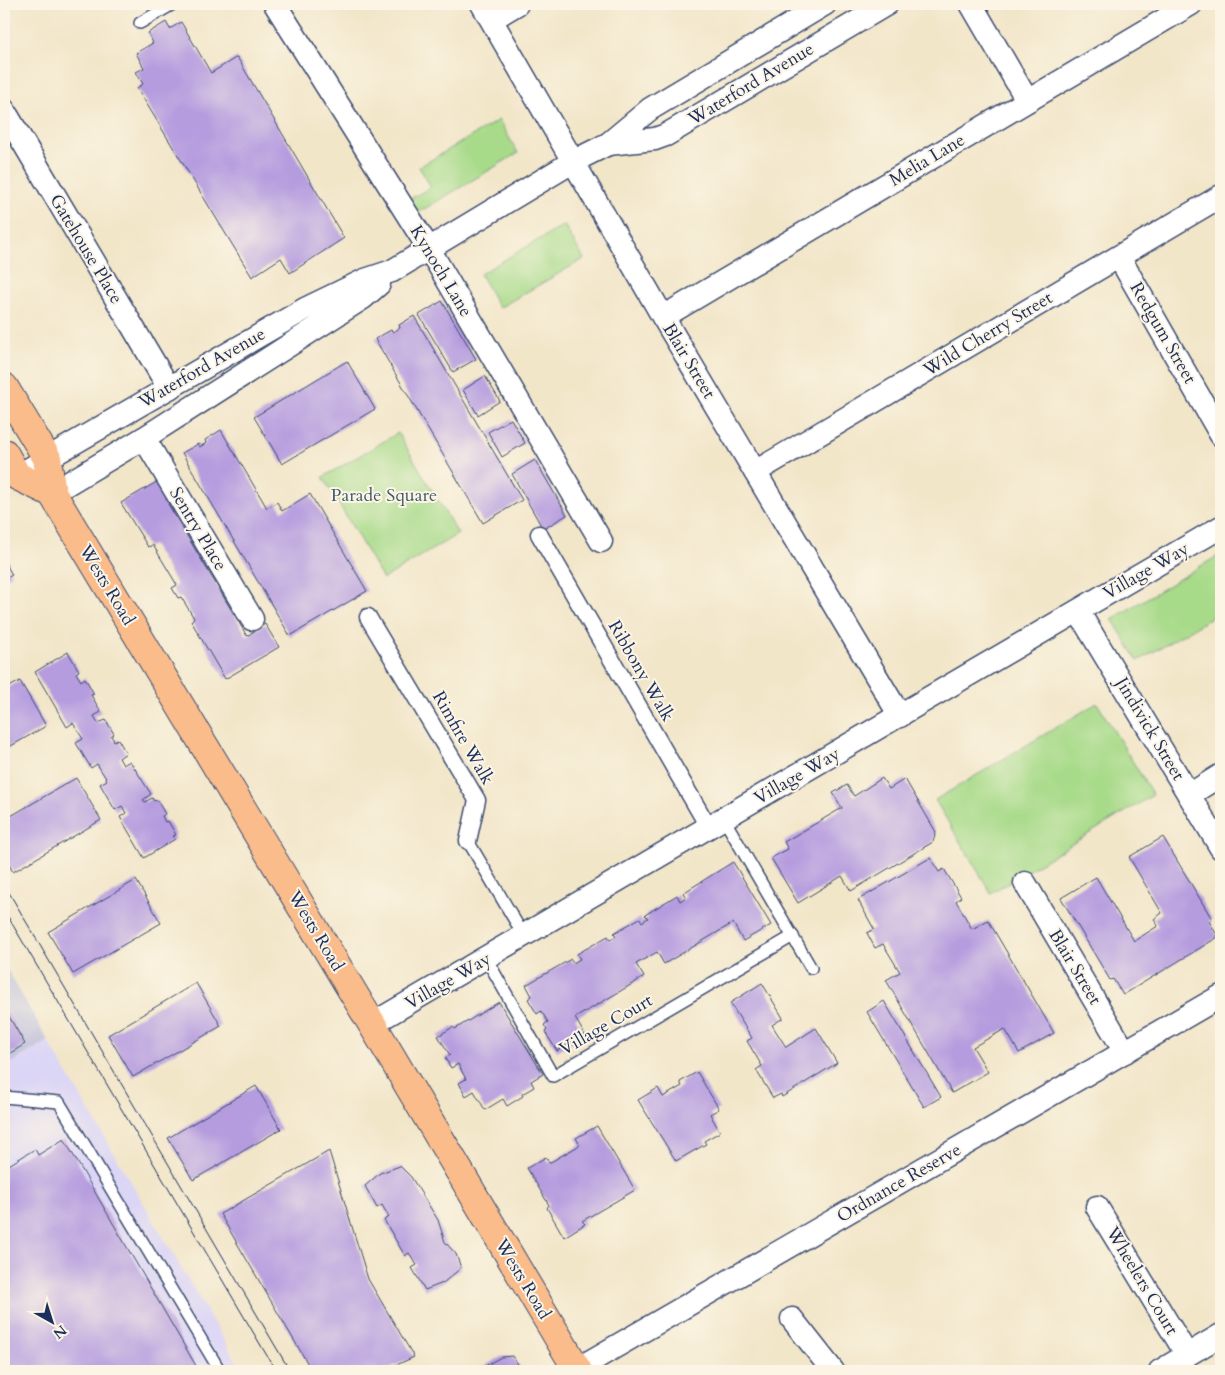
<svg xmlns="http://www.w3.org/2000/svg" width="1225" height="1375" font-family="Cardo,serif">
<rect width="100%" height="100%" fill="#fcf5e5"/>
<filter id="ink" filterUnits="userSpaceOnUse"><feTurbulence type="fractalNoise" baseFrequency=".02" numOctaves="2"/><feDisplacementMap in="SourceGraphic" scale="10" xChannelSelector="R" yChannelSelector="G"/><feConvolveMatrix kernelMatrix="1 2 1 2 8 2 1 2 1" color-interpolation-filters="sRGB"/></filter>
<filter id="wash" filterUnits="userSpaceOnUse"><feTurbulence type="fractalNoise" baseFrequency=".0096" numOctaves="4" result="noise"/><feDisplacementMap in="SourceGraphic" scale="20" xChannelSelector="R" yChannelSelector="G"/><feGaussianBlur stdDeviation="1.12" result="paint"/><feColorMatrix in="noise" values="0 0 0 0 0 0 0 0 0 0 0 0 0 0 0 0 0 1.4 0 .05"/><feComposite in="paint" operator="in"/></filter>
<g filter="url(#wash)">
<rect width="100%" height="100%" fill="#f2e6c9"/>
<!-- built -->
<polygon fill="#dcd6f6" points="48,1041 242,1371 4,1371 4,1067"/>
<!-- industrial -->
<polygon fill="#c2c2dc" points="4,964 48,1041 4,1067"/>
<!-- green -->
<g fill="#a7da89" stroke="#618474">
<polygon points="499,120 518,153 416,214 408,200 431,187 419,167"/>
<polygon points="564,225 584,259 499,308 480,274"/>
<polygon points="398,433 458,534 383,579 323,477"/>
<polygon points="1221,554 1221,612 1138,661 1112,619"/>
<polygon points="1097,703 1153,795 991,893 935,800"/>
</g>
<g id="blocks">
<!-- building -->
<g fill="#b59cdf">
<polygon points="166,22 170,29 181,22 211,73 237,57 344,238 290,273 281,258 252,277 137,88 143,84 136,72 144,68 136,53 153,43 148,33"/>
<polygon points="442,301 476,359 453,372 419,315"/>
<polygon points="414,316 522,500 483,523 375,339 391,330 393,332 400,328 399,325"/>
<polygon points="347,361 375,409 282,464 254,417"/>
<polygon points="485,376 500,401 478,415 463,390"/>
<polygon points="511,419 525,443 502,457 488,432"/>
<polygon points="221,430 267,508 277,502 282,511 310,494 367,591 290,636 182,453 198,444 200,447 206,443 205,440"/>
<polygon points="535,460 567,515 543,529 512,474"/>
<polygon points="160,480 173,501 168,504 247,636 265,624 279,647 225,679 191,621 194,618 181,597 178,598 172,588 177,585 153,545 148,547 121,503"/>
<polygon points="4,560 12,575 4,580"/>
<polygon points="68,652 79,671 76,673 81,681 85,678 94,694 91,695 101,712 94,716 98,723 106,720 114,734 111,736 113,739 114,741 118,739 126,753 119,758 123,765 130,761 151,794 143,800 145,802 152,798 154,801 157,800 165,814 162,816 165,822 168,821 176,835 173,836 175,839 144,858 120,817 126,813 122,806 115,810 100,784 107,780 97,764 91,768 76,743 83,739 73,723 67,727 35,672"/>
<polygon points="20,681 46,726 4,750 4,690"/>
<polygon points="76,778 101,820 13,872 4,856 4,820"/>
<polygon points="882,778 889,789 905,779 936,832 933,842 851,891 842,876 798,903 771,858 788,849 784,842 842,808 833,793 847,785 854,796"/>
<polygon points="1163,837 1212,919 1209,921 1218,937 1123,995 1113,979 1110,980 1061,898 1096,877 1134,941 1158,926 1154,919 1162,913 1129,857"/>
<polygon points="930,858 939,872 944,869 961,897 956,901 972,929 988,920 1054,1033 1019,1053 1005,1029 973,1047 988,1072 952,1093 886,980 900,972 883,944 875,948 867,933 874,929 858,900"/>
<polygon points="733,862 771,925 743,941 733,923 664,964 657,952 636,964 644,977 575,1018 585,1035 557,1051 545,1032 547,1030 544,1025 548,1022 541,1011 537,1014 528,999 532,996 526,985 571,959 573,963 580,959 577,954 608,936 610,940 616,936 614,933 640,918 642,922 648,918 645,915 677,895 680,901 686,897 683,893"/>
<polygon points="136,880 161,923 73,974 48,932"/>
<polygon points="196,983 221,1026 133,1077 108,1035"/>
<polygon points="762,983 783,1018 772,1025 786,1047 816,1028 837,1063 782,1097 781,1094 773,1098 756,1070 762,1066 747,1041 752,1038 730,1003"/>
<polygon points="884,1001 941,1097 924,1107 867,1012"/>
<polygon points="499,1002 543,1074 531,1081 534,1087 522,1094 523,1096 507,1106 503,1099 485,1110 474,1091 466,1096 459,1083 466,1079 458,1064 451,1068 445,1058 450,1055 438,1036 453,1027 455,1029"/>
<polygon points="4,1008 25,1044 4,1057"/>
<polygon points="697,1072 719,1109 710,1114 720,1132 704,1141 706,1144 676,1161 638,1100 658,1088 663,1097 682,1086 680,1082"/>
<polygon points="256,1086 281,1129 193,1180 168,1138"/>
<polygon points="597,1126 635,1190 582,1221 585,1224 564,1237 547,1208 549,1205 527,1168 546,1157 549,1163 580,1145 576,1138"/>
<polygon points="64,1139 199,1371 4,1371 4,1168 35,1149 38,1155"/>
<polygon points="329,1151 368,1279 414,1357 383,1371 312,1371 220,1214"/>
<polygon points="400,1166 411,1177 438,1220 445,1242 456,1254 461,1268 443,1283 425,1290 412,1268 417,1265 409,1253 405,1256 384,1220 389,1217 382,1205 377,1208 365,1186 380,1173"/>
<polygon points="512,1356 523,1371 484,1371 483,1367 501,1357"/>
</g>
</g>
</g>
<g filter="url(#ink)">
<use href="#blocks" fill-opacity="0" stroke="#3b4a6e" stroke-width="1"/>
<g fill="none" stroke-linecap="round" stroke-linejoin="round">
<defs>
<g id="service">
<polyline points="140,23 173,4"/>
<polyline points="724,819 811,968"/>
<polyline points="468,841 524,936"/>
<polyline points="486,958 553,1076 793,936"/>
<polyline points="4,1097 59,1102 220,1371"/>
</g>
<g id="pedestrian">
<polyline points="539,534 709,828"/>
<polyline points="368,617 477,800 468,841"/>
</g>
<g id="minor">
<polyline points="275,4 429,249 601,541"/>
<polyline points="482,4 663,317 900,716"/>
<polyline points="971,4 1027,100"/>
<polyline points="492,19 517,4"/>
<polyline points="4,110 169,388"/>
<polyline points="608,144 655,139 666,135 887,4"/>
<polyline points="1119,257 1221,435"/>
<polyline points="663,317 1191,4"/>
<polyline points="144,438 252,619"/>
<polyline points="755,472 1221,196"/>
<polyline points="17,476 305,309 365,280 392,271 574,161 608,144 650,109 825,4"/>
<polyline points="52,493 144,438 363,298 379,284"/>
<polyline points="1078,611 1221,848"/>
<polyline points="1189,795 1221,775"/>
<polyline points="1025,883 1125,1052"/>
<polyline points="372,1024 1221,527"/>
<polyline points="1097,1207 1187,1355"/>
<polyline points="792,1319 833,1371"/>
<polyline points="577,1369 1221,996"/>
<polyline points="1160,1371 1221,1335"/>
</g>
<g id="primary">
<polyline points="4,387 47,458 52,493 372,1024 578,1371"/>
<polyline points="4,453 17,476 52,493"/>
</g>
</defs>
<!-- service casing -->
<use href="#service" stroke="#3b4a6e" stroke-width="14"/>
<!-- pedestrian casing -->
<use href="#pedestrian" stroke="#3b4a6e" stroke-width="19"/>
<!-- minor casing -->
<use href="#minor" stroke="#3b4a6e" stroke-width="25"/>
<!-- primary casing -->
<use href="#primary" stroke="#3b4a6e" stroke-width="30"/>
<!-- service -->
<use href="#service" stroke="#fff" stroke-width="11"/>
<!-- pedestrian -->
<use href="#pedestrian" stroke="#fff" stroke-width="16"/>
<!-- minor -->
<use href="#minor" stroke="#fff" stroke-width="22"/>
<!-- primary -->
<use href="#primary" stroke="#fabc8b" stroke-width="28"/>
<!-- tram -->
<g stroke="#1b2f5e" stroke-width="1">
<polyline points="4,884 290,1371"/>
<polyline points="4,910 276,1371"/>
</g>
</g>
</g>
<g text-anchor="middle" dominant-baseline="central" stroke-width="4" stroke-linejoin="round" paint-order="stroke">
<!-- street labels -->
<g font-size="18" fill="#1b2f5e" stroke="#fcf5e5">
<text transform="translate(751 84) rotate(-31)">Waterford Avenue</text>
<text transform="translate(927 160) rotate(-31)">Melia Lane</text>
<text transform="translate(86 249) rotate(59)">Gatehouse Place</text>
<text transform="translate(441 271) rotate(59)">Kynoch Lane</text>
<text transform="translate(1163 333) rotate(60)">Redgum Street</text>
<text transform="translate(988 334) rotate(-31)">Wild Cherry Street</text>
<text transform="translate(689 361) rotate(59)">Blair Street</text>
<text transform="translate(202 368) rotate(-30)">Waterford Avenue</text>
<text transform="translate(198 529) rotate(59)">Sentry Place</text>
<text transform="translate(1146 571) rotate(-30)">Village Way</text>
<text transform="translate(107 585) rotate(59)">Wests Road</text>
<text transform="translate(641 671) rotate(60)">Ribbony Walk</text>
<text transform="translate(1150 729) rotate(59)">Jindivick Street</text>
<text transform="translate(463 738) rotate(60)">Rimfire Walk</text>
<text transform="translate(797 776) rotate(-30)">Village Way</text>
<text transform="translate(316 931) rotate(59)">Wests Road</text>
<text transform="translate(1075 967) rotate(59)">Blair Street</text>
<text transform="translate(448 981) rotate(-30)">Village Way</text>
<text transform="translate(606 1025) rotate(-30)">Village Court</text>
<text transform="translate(899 1183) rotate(-30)">Ordnance Reserve</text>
<text transform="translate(523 1279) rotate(59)">Wests Road</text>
<text transform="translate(1142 1281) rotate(59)">Wheelers Court</text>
</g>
<!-- park labels -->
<g font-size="18" fill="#3e5a69" stroke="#fcf5e5">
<text x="384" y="495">Parade Square</text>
</g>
</g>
<!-- margin -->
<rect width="1225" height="1375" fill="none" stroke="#fcf5e5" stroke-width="20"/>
<!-- north arrow -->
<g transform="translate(52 1322) rotate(141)" stroke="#fcf5e5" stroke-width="4" paint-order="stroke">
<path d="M0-4L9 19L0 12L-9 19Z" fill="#1b2f5e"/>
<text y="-8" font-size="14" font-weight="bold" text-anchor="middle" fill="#1b2f5e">N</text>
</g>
</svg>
